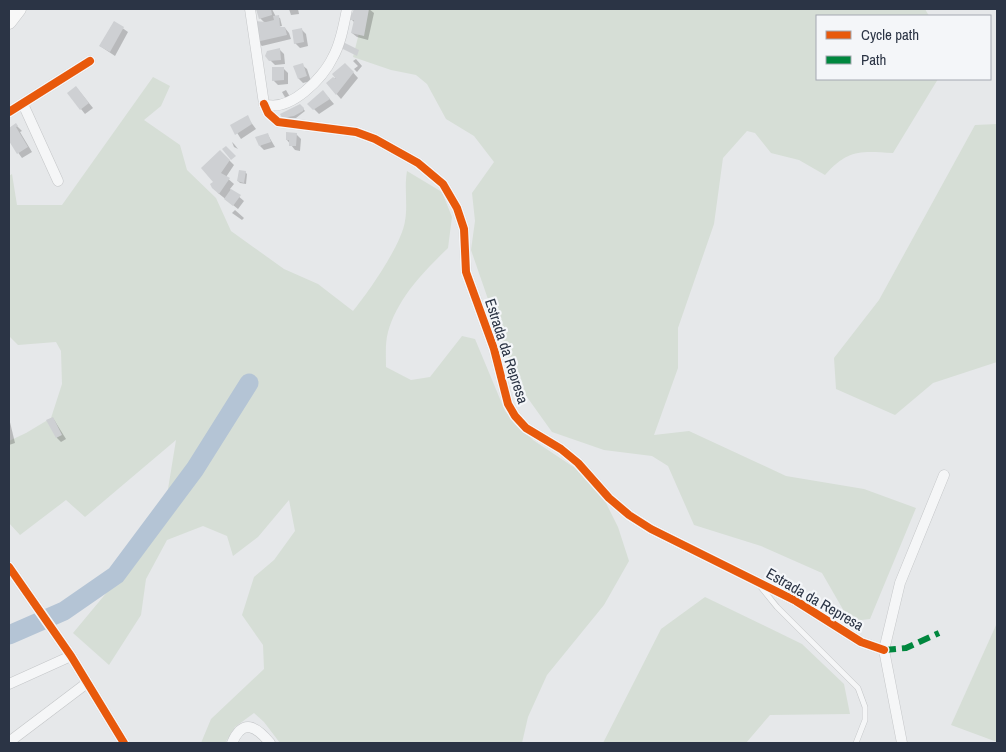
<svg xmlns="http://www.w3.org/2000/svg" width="1006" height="752" font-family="'Archivo Narrow',sans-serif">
<rect width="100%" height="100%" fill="#e6e8ea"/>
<!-- green -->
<g fill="#d6ded6">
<path d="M 365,9 L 925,9 L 929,16 L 817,16 L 817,79 L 938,79 L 893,153 C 860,151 848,149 825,175 L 799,160 L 771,153 L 755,133 L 747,131 L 723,158 L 714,224 L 678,328 L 678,368 L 654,435 L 689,431 L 786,476 L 864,489 L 916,508 L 870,619 L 853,621 L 845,613 L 822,573 L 761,546 L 694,525 L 668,466 L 652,456 L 604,450 L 552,432 L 517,383 L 471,250 L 475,221 L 472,193 L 494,162 L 474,136 L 446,119 L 427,84 L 416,75 L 391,70 L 353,57 Z"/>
<path d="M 153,77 L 170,86 L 161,106 L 144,120 L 180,145 L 187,170 L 216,198 L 231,231 L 284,269 L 318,284 L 353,311 C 368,293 402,244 405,221 C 408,205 404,188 407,171 L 442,192 L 452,217 L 448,248 C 424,271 397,299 388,332 C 385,343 386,356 386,367 L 411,380 L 430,377 L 462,336 L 475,339 L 505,411 L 533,440 L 590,478 L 603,497 L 618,527 L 629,561 L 604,605 L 547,675 L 528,717 L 522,743 L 280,743 L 264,722 L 254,713 L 235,727 L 225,743 L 201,743 L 211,719 L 264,669 L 263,645 L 242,615 L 254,577 L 274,560 L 295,531 L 289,500 L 258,537 L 233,556 L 227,536 L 203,526 L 167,540 L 146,579 L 141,615 L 109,665 L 73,633 L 162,526 L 176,440 L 85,517 L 66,500 L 20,535 L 9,523 L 9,441 L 26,433 L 51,418 L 62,384 L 61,351 L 56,342 L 18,345 L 9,336 L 9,176 L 12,174 L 17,205 L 62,205 Z"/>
<polygon points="997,124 997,362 933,383 895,415 836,389 834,358 879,300 975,125"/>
<polygon points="705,597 802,644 844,684 850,714 770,715 746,743 603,743 661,629"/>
<polygon points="997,623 997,742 951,725"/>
</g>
<!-- shadow -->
<g fill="#0003">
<polygon points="257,9 272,9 276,17 280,18 282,26 277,27 285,28 289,33 291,39 262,46 257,42 265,23 260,18"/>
<polygon points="289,9 298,9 299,14 291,15"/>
<polygon points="356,9 369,9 374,13 368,40 357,37 352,33 355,23 351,19"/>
<polygon points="114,22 128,32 115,56 100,46"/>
<polygon points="302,30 306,34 308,46 300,48 295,43"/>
<polygon points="279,49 284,54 285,64 275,65 270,60"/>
<polygon points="356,59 362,66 357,72 354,69 358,66 353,61"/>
<polygon points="302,65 307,69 311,81 303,83 299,79 295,67"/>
<polygon points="283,68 288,73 288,84 278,85 273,80"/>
<polygon points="350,69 358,78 341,99 327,83"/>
<polygon points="76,87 93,108 85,114 81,109"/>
<polygon points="286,90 290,97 286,99 282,92"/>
<polygon points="328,97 334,104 319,114 309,104"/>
<polygon points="300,105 305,111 296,118 286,119 283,117"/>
<polygon points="247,117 256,129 241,139 232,125"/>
<polygon points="16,125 22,131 20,132 32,152 22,158 9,140 9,129"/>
<polygon points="296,134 301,139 300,151 295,150 287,140"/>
<polygon points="268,135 275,147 264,150 260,146"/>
<polygon points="232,142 234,144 238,149 234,147"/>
<polygon points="220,151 234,165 226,177 234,184 230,189 244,201 238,209 218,193 214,182"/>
<polygon points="245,172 247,174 246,184 240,183 238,181"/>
<polygon points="235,210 244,218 242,220 232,213"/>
<polygon points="9,418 15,443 9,445"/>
<polygon points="53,418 66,439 61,442 57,438"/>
</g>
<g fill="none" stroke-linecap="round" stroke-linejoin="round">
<!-- river -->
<polyline stroke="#b4c4d5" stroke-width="19" points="9,635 64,611 116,575 195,469 249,383"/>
</g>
<!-- building -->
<g fill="#ced0d3">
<polygon points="256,9 271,9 272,15 259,19"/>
<polygon points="354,9 369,9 364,36 351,33 354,20 349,20"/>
<polygon points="279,15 280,27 285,27 287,35 256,42 255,21 266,22 274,20 273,16"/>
<polygon points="114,21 124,27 110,52 99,46"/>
<polygon points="302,28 304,42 294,44 292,30"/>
<polygon points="343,42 359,50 357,56 341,48"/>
<polygon points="280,48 281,60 269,61 265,56 267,51"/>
<polygon points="303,63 307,76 298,79 293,66"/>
<polygon points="345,63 354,72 336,95 326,83 333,77 336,79 332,74"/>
<polygon points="272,67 284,67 284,80 272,81"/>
<polygon points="76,86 89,103 80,110 67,93"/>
<polygon points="323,90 330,99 313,110 307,104"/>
<polygon points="300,104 304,108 303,111 294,116 282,118 280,114"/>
<polygon points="248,115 252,124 235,135 230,125"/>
<polygon points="16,123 18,126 16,127 28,147 17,154 9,141 9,128"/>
<polygon points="286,132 297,133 296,146 289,146 289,140 286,140"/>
<polygon points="268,133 271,142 259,146 255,137"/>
<polygon points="226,146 236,156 231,160 222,149"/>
<polygon points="220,150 230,160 221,173 230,178 219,194 212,188 210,184 213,182 201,168"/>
<polygon points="239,170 246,171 244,183 237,181"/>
<polygon points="231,189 241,195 233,206 224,199"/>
<polygon points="53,417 62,435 56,438 46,420"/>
</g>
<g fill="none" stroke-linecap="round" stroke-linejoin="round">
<defs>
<polyline id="lane" points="760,586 777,607 858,688 865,707 865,720 856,743"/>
<g id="street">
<path d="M 250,9 L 264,104 C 290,113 323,78 333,57 C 341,43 344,24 347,9"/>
<polyline points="23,104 58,181"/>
<polyline points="264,104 268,113 278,122 356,132 375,139 418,163 443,184 457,208 464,229 466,272 494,349 508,404 515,416 526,428 561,449 578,463 609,498 629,515 651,529 796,601 861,642 884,650"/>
<polyline points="9,112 90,61"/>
<polyline points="9,567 71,656 124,743"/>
<polyline points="9,684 71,656"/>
<polyline points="9,742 87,683"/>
<path d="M 232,743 C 243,718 256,726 270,743"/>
<polyline points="902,743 884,650 900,583 944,475"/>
</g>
<polyline id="secondary" points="9,22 19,9"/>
</defs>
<!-- lane casing -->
<use href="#lane" stroke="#c4c6c8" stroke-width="6"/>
<!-- street casing -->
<use href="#street" stroke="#c4c6c8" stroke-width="11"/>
<!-- secondary casing -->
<use href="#secondary" stroke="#c4c6c8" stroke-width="15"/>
<!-- lane -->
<use href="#lane" stroke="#f5f6f7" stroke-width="5"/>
<!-- street -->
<use href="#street" stroke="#f5f6f7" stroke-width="10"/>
<!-- secondary -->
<use href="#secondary" stroke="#f8f8f8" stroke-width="14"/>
<!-- quiet -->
<polyline stroke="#00873e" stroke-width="6" stroke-dasharray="12 6" stroke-linecap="butt" points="884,650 906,648 939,633"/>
<defs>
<g id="cycleway">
<polyline points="264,104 268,113 278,122 356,132 375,139 418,163 443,184 457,208 464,229 466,272 494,349 508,404 515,416 526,428 561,449 578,463 609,498 629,515 651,529 796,601 861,642 884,650"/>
<polyline points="9,112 90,61"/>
<polyline points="9,567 71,656 124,743"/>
</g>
</defs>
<!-- cycleway casing -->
<use href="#cycleway" stroke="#f4f6f9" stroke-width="11"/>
<!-- cycleway -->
<use href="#cycleway" stroke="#e8590c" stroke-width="8"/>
</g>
<g text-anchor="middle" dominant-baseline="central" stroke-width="4.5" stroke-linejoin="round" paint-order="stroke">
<!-- street labels -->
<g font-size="15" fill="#2b3445" stroke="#f4f6f9">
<text transform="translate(507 351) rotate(72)">Estrada da Represa</text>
<text transform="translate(815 599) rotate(30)">Estrada da Represa</text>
</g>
</g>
<!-- border -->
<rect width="1006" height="752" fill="none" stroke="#2b3445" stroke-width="20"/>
<!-- legend -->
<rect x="816" y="15" width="175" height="65" fill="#f4f6f9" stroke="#a4a8b1"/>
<rect x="826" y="31" width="25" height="8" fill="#e8590c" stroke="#a4a8b1"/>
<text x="861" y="40" font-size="15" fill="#2b3445">Cycle path</text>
<rect x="826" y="56" width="25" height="8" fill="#00873e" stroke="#a4a8b1"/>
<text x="861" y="65" font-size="15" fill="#2b3445">Path</text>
</svg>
